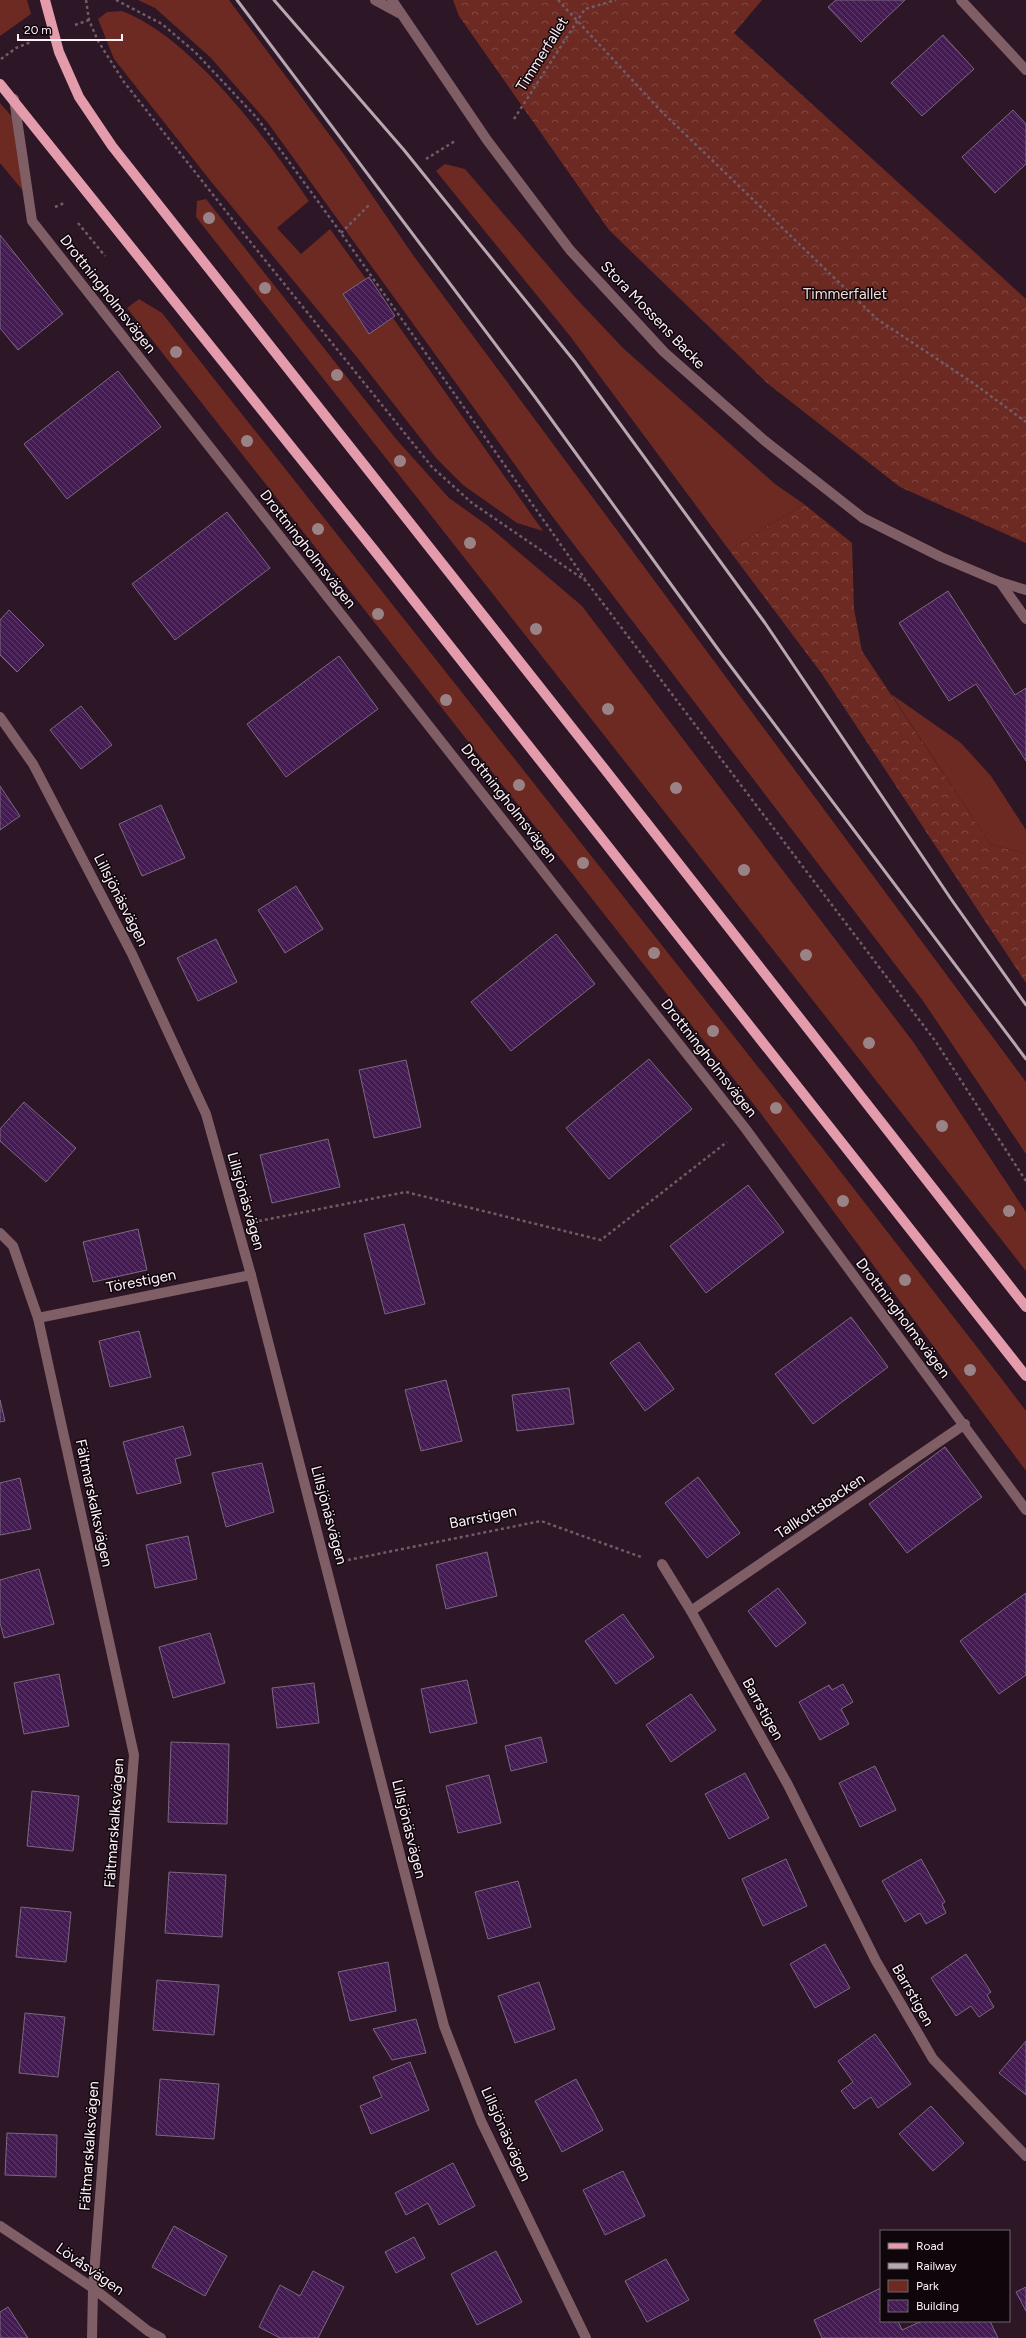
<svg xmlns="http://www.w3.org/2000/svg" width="1026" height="2338" font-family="Figtree,sans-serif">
<defs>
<pattern id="forest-crowns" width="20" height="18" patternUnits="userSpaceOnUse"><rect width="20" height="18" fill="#6c2a22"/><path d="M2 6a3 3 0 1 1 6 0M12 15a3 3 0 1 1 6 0" fill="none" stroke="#824943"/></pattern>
<pattern id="building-back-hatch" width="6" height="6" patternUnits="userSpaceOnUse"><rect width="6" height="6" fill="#441b52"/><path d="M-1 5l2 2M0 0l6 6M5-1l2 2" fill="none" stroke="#603d6c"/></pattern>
</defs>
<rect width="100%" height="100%" fill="#2d1625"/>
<!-- green -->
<g fill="#6c2a22">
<polygon points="0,0 27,0 31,14 0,36"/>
<polygon points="138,0 229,0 343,153 413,255 1026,1082 1026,1154 923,1001 549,512 268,123 210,57 155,8"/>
<path d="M 122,11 C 192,38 267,139 309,201 L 277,228 L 301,254 L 330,229 L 366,279 L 369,333 L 393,318 L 543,531 L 517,523 L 463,485 L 436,458 L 356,356 L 213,184 L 114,59 L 98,19 L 107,12 Z"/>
<polygon points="0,103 15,120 24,192 0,163"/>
<polygon points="445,164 465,169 574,296 623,348 775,484 804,504 729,550 570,336 436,171"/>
<polygon points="206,199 396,439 449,498 487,525 582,606 914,1043 1026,1212 1026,1271 196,217 197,201"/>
<polygon points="139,299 162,313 823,1149 1001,1378 1026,1411 1026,1471 759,1111 127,308"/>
<polygon points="891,694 961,743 991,776 1026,830 1026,854 990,844"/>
</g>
<!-- forest -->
<g fill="url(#forest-crowns)">
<polygon points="453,0 762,0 734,33 1026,299 1026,543 900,487 767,383 609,230 459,16"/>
<polygon points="804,504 852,543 854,609 862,651 990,844 1026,854 1026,983 822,674 729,550"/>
</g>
<!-- building -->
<g fill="url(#building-back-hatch)" stroke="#7b6882">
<polygon points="836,0 905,0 861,42 828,7"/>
<polygon points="943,35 974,69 922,116 891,83"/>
<polygon points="1013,110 1026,124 1026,164 995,193 962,157"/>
<polygon points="0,235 63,314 18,350 0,328"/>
<polygon points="369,277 395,316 369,334 343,294"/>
<polygon points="118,371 161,427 67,499 24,444"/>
<polygon points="227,512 270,568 175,640 132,584"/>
<polygon points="948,591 1015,695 1026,688 1026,761 976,684 949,701 899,623"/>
<polygon points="9,610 44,645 17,672 0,655 0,620"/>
<polygon points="339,656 378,709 286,777 247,724"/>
<polygon points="81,706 112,745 81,769 50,730"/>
<polygon points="0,786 20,816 0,830"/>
<polygon points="161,805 185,858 142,876 119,824"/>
<polygon points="296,886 323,929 285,953 258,910"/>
<polygon points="556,934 595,984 511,1051 471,1002"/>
<polygon points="216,939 237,982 198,1001 177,958"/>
<polygon points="649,1059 692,1109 609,1179 566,1128"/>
<polygon points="406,1060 421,1127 374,1138 359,1070"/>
<polygon points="24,1102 76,1148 46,1182 0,1141 0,1129"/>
<polygon points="328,1139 340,1187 272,1203 260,1155"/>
<polygon points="748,1185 784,1232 706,1293 670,1246"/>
<polygon points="404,1224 425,1304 385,1314 364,1234"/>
<polygon points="138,1229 147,1270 93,1282 83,1242"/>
<polygon points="851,1317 888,1367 813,1424 775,1374"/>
<polygon points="139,1331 151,1377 110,1387 99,1341"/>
<polygon points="639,1342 674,1389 645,1411 610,1363"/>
<polygon points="446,1380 462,1441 421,1451 405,1390"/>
<polygon points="569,1388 574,1424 517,1431 512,1395"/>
<polygon points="0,1400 5,1421 0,1422"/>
<polygon points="183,1426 191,1455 175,1459 181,1483 137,1494 123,1442"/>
<polygon points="945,1447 982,1497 907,1553 869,1504"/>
<polygon points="262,1463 274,1512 226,1527 212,1473"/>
<polygon points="698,1477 740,1533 707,1558 665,1503"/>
<polygon points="20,1478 31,1529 0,1535 0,1483"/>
<polygon points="188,1536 197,1579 155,1588 146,1545"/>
<polygon points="487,1552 497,1596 446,1609 436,1565"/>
<polygon points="39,1569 54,1624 4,1638 0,1623 0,1580"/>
<polygon points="778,1588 806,1623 776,1647 748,1611"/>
<polygon points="1026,1593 1026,1675 999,1694 960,1641"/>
<polygon points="623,1614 654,1657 616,1684 585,1641"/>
<polygon points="210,1633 225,1683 173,1698 159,1647"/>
<polygon points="59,1674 69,1726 24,1734 14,1683"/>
<polygon points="467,1680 477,1723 430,1733 421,1689"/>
<polygon points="314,1683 319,1723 277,1728 272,1688"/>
<polygon points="843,1684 853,1702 841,1709 849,1724 820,1740 799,1702 829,1685 832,1690"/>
<polygon points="691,1694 716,1730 671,1762 646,1725"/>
<polygon points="541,1737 547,1762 511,1771 505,1746"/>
<polygon points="171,1742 229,1744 227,1824 168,1822"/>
<polygon points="875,1766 896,1810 860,1827 839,1783"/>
<polygon points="745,1773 769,1818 729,1839 705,1794"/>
<polygon points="489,1775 501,1823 458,1833 446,1786"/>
<polygon points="32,1791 79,1796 73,1851 27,1846"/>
<polygon points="786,1859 807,1906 763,1926 742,1879"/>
<polygon points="921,1859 945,1902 942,1904 946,1913 926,1924 920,1913 905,1922 882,1881"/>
<polygon points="169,1872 226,1875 222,1937 165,1933"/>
<polygon points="518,1881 531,1927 488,1939 475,1892"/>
<polygon points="21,1907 71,1912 66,1962 16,1957"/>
<polygon points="825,1944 850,1988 815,2008 790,1964"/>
<polygon points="966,1954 991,1992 987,1995 994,2007 979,2017 971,2006 956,2016 931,1978"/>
<polygon points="388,1962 396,2011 350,2021 338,1972"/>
<polygon points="157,1980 219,1985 214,2035 153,2030"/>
<polygon points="539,1982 555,2029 515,2043 498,1996"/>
<polygon points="25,2013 65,2017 58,2077 19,2073"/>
<polygon points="416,2019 426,2053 392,2060 373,2029"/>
<polygon points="875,2034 911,2084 878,2108 871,2097 854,2109 841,2091 853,2082 838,2061"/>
<polygon points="1026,2041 1026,2095 999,2073"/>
<polygon points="410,2062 429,2110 371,2134 360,2106 382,2097 373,2077"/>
<polygon points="160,2079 219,2084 214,2139 156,2135"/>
<polygon points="576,2079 603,2130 562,2152 535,2101"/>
<polygon points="931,2106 964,2143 933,2171 899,2134"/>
<polygon points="7,2133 57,2135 56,2177 5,2175"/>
<polygon points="453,2163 475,2206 439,2225 428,2203 406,2215 395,2193"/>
<polygon points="623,2171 645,2216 605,2235 583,2190"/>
<polygon points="174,2226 227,2256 205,2296 152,2267"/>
<polygon points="414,2237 425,2258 396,2273 385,2252"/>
<polygon points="496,2251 522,2302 477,2325 451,2274"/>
<polygon points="666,2259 689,2300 647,2322 625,2281"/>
<polygon points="313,2271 344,2287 318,2338 280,2338 259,2327 280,2285 300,2296"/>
<polygon points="1026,2287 1026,2311 1016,2292"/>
<polygon points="881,2288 881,2321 898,2321 902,2330 922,2321 990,2321 998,2338 822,2338 814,2320"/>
<polygon points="8,2307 28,2338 0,2338 0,2312"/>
</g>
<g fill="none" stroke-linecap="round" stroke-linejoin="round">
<!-- path -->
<g stroke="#705c69" stroke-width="2.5" stroke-dasharray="3 3" stroke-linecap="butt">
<polyline points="86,0 89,20 98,41 124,82 240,229 432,467 472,503 586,581 936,1042 1026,1181"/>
<polyline points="116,0 162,24 195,52 257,118 341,233 585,579"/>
<polyline points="558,0 660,110 877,319 973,383 1026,422"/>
<polyline points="75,25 89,20"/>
<polyline points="1,59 16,48 31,42"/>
<polyline points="514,119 585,9 616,0"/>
<polyline points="426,159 455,141"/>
<polyline points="55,207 64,203"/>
<polyline points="78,223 105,256"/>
<polyline points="341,233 370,204"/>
<polyline points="259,1221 406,1192 601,1240 727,1142"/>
<polyline points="348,1560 541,1521 641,1557"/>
</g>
<!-- minor -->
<g stroke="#805e65" stroke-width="10">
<polyline points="375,0 399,13"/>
<polyline points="392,0 487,140 570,250 664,352 765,441 863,518 941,557 1000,582 1026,590"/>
<polyline points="961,0 1026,70"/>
<polyline points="14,99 32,221 745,1128 1026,1510"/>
<polyline points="1000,582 1026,619"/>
<polyline points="0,717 33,764 132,954 206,1114 251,1275 444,2026 481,2121 586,2338"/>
<polyline points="0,1233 13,1246 38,1318 134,1755 93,2288 92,2338"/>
<polyline points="38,1318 251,1275"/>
<polyline points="662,1564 691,1611 788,1785 876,1961 933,2059 1026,2156"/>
<polyline points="691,1611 965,1424"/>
<polyline points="0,2226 93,2288 148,2331 161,2338"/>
</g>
<!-- major -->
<g stroke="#e49cac" stroke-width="10">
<polyline points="45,0 59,52 79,97 112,146 599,762 1026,1307"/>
<polyline points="0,84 374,550 1026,1376"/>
</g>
<!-- rail -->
<g stroke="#b7a7b1" stroke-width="3">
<polyline points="237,0 535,397 720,652 1026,1059"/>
<polyline points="274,0 404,150 575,362 765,623 951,899 1026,1005"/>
</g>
</g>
<!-- trees -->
<g fill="#9a8387">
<circle cx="209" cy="218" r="6"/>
<circle cx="265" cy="288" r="6"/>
<circle cx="176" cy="352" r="6"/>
<circle cx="337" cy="375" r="6"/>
<circle cx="247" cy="441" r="6"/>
<circle cx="400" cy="461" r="6"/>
<circle cx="318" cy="529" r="6"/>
<circle cx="470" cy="543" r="6"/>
<circle cx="378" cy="614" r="6"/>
<circle cx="536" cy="629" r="6"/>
<circle cx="446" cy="700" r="6"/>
<circle cx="608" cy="709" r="6"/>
<circle cx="519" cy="785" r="6"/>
<circle cx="676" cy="788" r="6"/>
<circle cx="583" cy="863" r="6"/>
<circle cx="744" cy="870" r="6"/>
<circle cx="654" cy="953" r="6"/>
<circle cx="806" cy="955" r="6"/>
<circle cx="713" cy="1031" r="6"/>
<circle cx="869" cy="1043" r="6"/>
<circle cx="776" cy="1108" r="6"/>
<circle cx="942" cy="1126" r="6"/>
<circle cx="843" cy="1201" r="6"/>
<circle cx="1009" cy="1211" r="6"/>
<circle cx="905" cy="1280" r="6"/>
<circle cx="970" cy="1370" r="6"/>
</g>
<g text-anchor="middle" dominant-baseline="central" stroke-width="3" stroke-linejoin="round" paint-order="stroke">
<!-- street labels -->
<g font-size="15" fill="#fef1f9" stroke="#0f060b">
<text transform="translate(542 54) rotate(-58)">Timmerfallet</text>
<text transform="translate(108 294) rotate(52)">Drottningholmsvägen</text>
<text transform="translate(653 315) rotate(46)">Stora Mossens Backe</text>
<text transform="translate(308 549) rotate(52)">Drottningholmsvägen</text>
<text transform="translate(509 803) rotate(52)">Drottningholmsvägen</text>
<text transform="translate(121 900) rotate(63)">Lillsjönäsvägen</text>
<text transform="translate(709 1058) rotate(52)">Drottningholmsvägen</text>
<text transform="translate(246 1201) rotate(74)">Lillsjönäsvägen</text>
<text transform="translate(141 1281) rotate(-11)">Törestigen</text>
<text transform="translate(903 1318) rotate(53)">Drottningholmsvägen</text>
<text transform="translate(94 1503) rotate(78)">Fältmarskalksvägen</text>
<text transform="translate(820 1506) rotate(-34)">Tallkottsbacken</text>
<text transform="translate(329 1515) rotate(75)">Lillsjönäsvägen</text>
<text transform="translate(483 1517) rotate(-11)">Barrstigen</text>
<text transform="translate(763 1709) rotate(61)">Barrstigen</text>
<text transform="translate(114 1823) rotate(-86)">Fältmarskalksvägen</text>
<text transform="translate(409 1829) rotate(76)">Lillsjönäsvägen</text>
<text transform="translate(913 1995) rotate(60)">Barrstigen</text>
<text transform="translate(506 2134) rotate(66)">Lillsjönäsvägen</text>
<text transform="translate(89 2146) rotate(-86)">Fältmarskalksvägen</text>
<text transform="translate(90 2269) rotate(35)">Lövåsvägen</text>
</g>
<!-- park labels -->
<g font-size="15" fill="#f3dcd8" stroke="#0f060b">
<text x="845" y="294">Timmerfallet</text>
</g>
</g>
<!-- legend -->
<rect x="880" y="2230" width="130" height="92" fill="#0f060b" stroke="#6f646a"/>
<rect x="888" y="2243" width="20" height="6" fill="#e49cac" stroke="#6f646a"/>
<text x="916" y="2250" font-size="12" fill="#fef1f9">Road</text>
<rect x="888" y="2263" width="20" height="6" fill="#b7a7b1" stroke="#6f646a"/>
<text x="916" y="2270" font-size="12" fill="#fef1f9">Railway</text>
<rect x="888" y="2280" width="20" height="12" fill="#6c2a22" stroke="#6f646a"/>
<text x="916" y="2290" font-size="12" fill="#fef1f9">Park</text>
<rect x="888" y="2300" width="20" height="12" fill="url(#building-back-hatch)" stroke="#6f646a"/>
<text x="916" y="2310" font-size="12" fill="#fef1f9">Building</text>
<!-- scale -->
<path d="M18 34v6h104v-6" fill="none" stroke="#fef1f9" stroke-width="2"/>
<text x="24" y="34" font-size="12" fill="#fef1f9" stroke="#0f060b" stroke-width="3" paint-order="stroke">20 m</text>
</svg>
